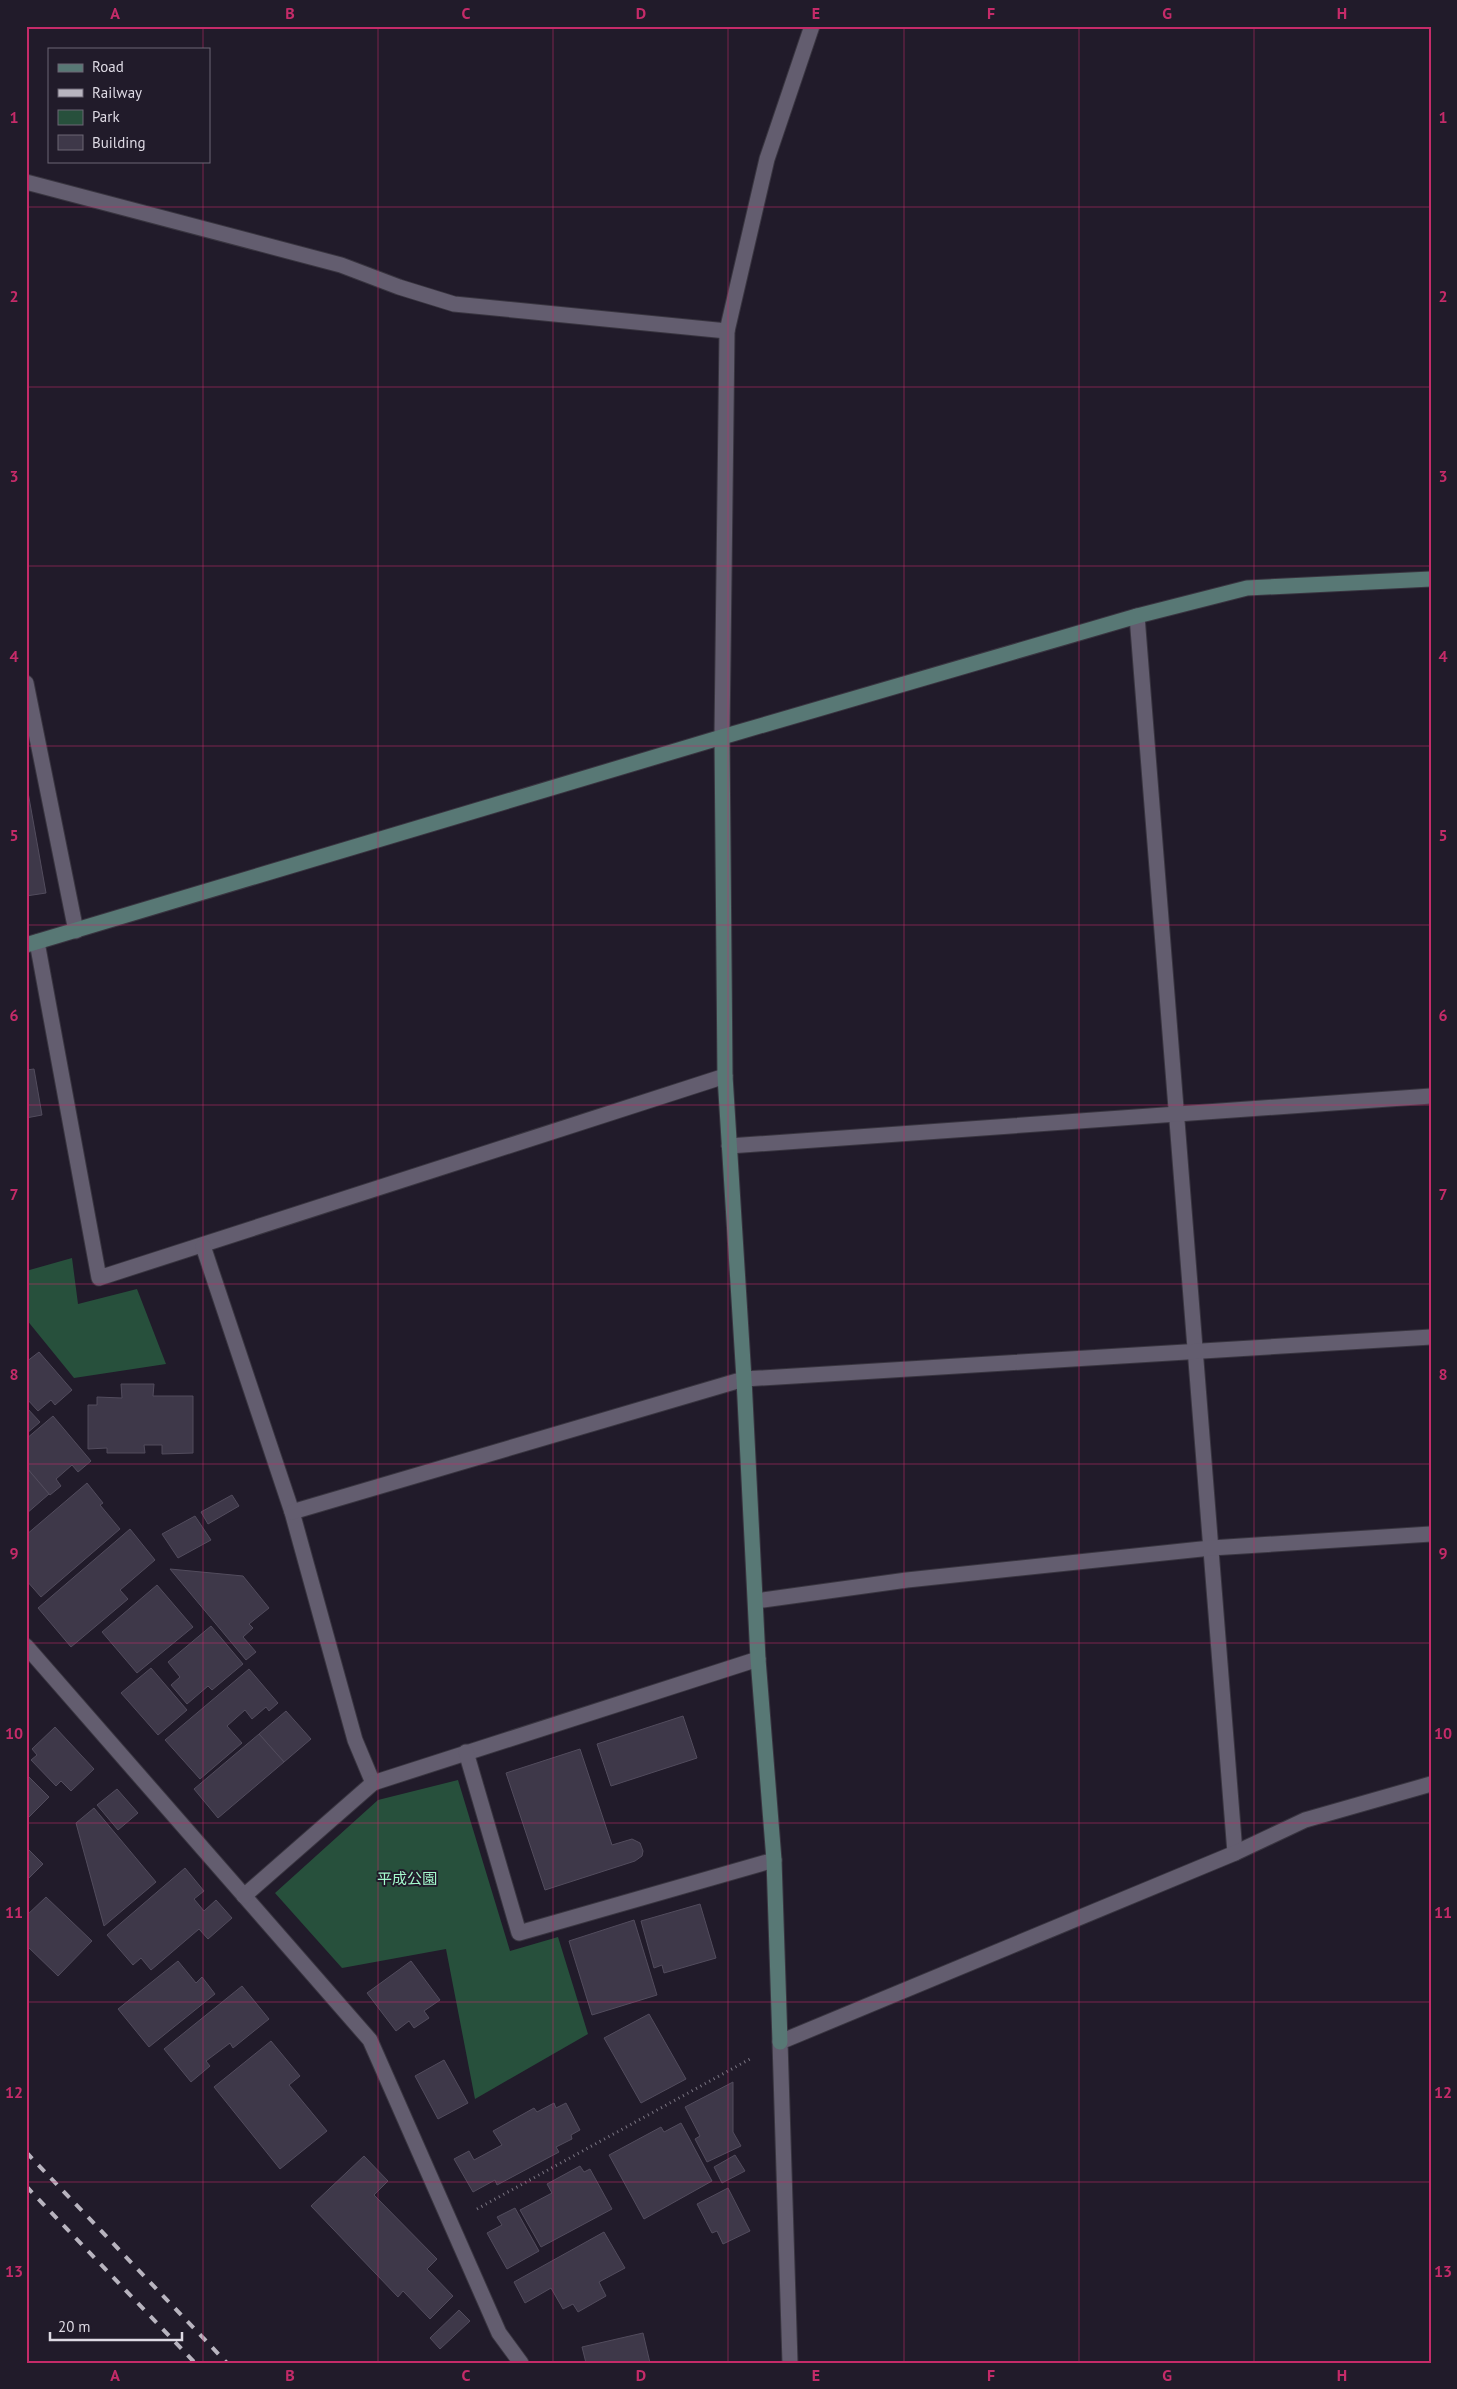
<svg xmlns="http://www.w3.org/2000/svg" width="1457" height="2389" font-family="'PT Sans','Noto Sans JP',sans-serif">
<rect width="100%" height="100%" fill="#211b2a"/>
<!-- green -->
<g fill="#27503c">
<polygon points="72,1258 78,1304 137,1289 166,1364 74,1378 26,1319 26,1271"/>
<polygon points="458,1780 510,1951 558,1937 588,2034 475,2099 446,1949 342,1968 275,1893 378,1800"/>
</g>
<!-- building -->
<g fill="#3e3849" stroke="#524c5d">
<polygon points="26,781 46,893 26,896"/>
<polygon points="34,1069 42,1115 26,1118 26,1070"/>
<polygon points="39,1352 72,1390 55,1405 51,1400 38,1411 26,1398 26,1362"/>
<polygon points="121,1384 154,1384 153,1396 193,1396 193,1453 162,1454 162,1445 144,1445 145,1453 107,1453 107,1448 88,1449 88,1405 97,1405 97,1397 122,1398"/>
<polygon points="26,1407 40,1422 26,1434"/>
<polygon points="53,1416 91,1461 78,1472 72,1465 56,1479 61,1486 50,1495 26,1467 26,1439"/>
<polygon points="26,1467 49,1494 26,1514"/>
<polygon points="87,1483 103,1503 100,1505 120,1529 41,1597 26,1580 26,1535"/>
<polygon points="232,1495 239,1506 208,1524 201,1512"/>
<polygon points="195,1516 211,1540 178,1558 162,1534"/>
<polygon points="130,1529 155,1560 120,1590 128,1599 71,1647 38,1608"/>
<polygon points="170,1569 243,1576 269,1608 249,1624 253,1628 243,1637 256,1652 246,1660"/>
<polygon points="157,1585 193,1627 137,1673 102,1632"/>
<polygon points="211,1626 243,1664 212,1690 208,1686 187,1704 171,1685 180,1677 168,1662"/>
<polygon points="151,1668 187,1710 158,1735 121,1693"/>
<polygon points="249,1669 278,1703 269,1711 266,1707 252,1719 245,1710 227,1726 242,1743 200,1779 165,1740"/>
<polygon points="286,1711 311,1739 284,1762 259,1734"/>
<polygon points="683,1716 697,1758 611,1786 597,1744"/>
<polygon points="55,1727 94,1769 71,1791 61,1781 56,1786 31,1760 37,1755 32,1749"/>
<polygon points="259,1734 284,1762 218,1818 194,1789"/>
<polygon points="580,1749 612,1845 632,1839 640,1843 643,1851 642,1856 635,1861 545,1890 506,1773"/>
<polygon points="26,1774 49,1797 26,1820"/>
<polygon points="117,1789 138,1813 118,1830 97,1805"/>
<polygon points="94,1808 156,1882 104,1926 76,1823"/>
<polygon points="26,1847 43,1864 26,1881"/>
<polygon points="185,1868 204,1891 194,1899 204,1911 216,1900 232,1918 208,1939 199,1929 151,1970 141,1958 133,1965 107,1935"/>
<polygon points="46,1897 92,1941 58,1976 26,1945 26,1916"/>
<polygon points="700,1904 716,1958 664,1973 662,1965 654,1968 641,1921"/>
<polygon points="634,1920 657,1995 592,2015 569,1941"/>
<polygon points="178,1961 196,1983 202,1977 215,1994 149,2047 118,2009"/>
<polygon points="411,1961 440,2000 424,2011 429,2018 414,2028 409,2021 396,2031 367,1993"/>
<polygon points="242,1986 269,2019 233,2048 230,2043 206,2061 210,2066 191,2082 164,2049"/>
<polygon points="649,2014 686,2079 641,2103 604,2038"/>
<polygon points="271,2041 300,2076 289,2085 327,2131 280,2169 214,2087"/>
<polygon points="444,2060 468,2103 438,2119 415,2076"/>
<polygon points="733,2082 733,2132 741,2146 707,2162 695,2139 700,2136 685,2107"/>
<polygon points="554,2103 556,2108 566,2103 580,2130 571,2135 572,2139 556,2147 559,2152 497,2185 495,2180 473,2192 454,2159 469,2151 474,2160 502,2145 493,2131 534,2108 537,2112"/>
<polygon points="681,2123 712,2181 644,2219 609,2155 661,2127 664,2132"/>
<polygon points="735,2155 745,2171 722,2183 714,2167"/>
<polygon points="364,2156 388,2181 374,2195 437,2259 427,2269 453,2296 430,2319 403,2291 398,2297 311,2206"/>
<polygon points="580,2166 584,2172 590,2169 612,2209 541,2247 520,2210 552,2193 547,2184"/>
<polygon points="728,2188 750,2231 723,2244 717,2231 712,2233 697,2204"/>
<polygon points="515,2208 539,2251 507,2269 487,2233 502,2225 497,2217"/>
<polygon points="604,2232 625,2268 599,2282 606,2296 578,2312 573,2304 563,2309 551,2288 525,2303 514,2282"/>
<polygon points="459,2310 470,2321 440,2349 430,2338"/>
<polygon points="643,2333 650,2363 586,2363 582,2347"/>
</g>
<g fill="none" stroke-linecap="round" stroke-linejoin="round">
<defs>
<g id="street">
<polyline points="26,182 341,265 399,287 454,304 727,331"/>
<polyline points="1137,616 1235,1853"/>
<polyline points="26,683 76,931"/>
<polyline points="722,737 727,331 767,159 812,26"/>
<polyline points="37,942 99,1278 725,1076"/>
<polyline points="729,1146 1431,1096"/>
<polyline points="203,1246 292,1512 355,1740 373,1783 758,1659"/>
<polyline points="292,1512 744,1379 1431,1337"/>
<polyline points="756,1601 907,1580 1211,1548 1431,1534"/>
<polyline points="26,1646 370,2040 499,2333 521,2363"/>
<polyline points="466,1752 519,1933 774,1860"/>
<polyline points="244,1896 373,1783"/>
<polyline points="790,2363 780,2042 1235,1853 1305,1820 1431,1784"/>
</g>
<g id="secondary">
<polyline points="722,737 725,1076 744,1379 758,1659 774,1860 780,2042"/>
<polyline points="26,945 722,737 1137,616 1247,588 1431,579"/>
</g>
</defs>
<!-- street casing -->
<use href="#street" stroke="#393540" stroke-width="17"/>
<!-- secondary casing -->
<use href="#secondary" stroke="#393540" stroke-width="17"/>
<!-- path -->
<polyline stroke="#7b7683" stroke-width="3" stroke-dasharray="1 4" stroke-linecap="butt" points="477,2209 750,2059"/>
<!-- street -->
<use href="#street" stroke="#635d6f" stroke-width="15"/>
<!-- secondary -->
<use href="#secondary" stroke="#587875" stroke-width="15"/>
<!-- rail -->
<g stroke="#b8b4bf" stroke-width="4" stroke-dasharray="9 9" stroke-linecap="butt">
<polyline points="26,2152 227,2363"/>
<polyline points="26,2186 195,2363"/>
</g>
</g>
<!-- grid -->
<path fill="none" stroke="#c52b69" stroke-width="1" stroke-opacity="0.55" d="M 203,26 L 203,49M 378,26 L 378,2363M 553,26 L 553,2363M 728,26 L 728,2363M 904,26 L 904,2363M 1079,26 L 1079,2363M 1254,26 L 1254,2363M 203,161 L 203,2363M 26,207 L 1431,207M 26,387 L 1431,387M 26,566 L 1431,566M 26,746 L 1431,746M 26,925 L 1431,925M 26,1105 L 1431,1105M 26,1284 L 1431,1284M 26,1464 L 1431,1464M 26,1643 L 1431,1643M 26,1823 L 1431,1823M 26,2002 L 1431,2002M 26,2182 L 1431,2182"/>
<g text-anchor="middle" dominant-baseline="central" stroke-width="4" stroke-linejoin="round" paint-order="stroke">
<!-- park labels -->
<g font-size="15" fill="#a3f9cc" stroke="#211b2a">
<text x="407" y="1878">平成公園</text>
</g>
</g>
<!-- border -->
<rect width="1457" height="2389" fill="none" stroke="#211b2a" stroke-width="55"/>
<!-- legend -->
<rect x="48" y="48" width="162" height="115" fill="#211b2a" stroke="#6d6774"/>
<rect x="58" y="64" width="25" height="8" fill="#587875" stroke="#6d6774"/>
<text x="92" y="72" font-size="15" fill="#dedae4">Road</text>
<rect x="58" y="89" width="25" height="8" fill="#b8b4bf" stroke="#6d6774"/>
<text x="92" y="98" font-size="15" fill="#dedae4">Railway</text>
<rect x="58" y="110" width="25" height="15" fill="#27503c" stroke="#6d6774"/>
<text x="92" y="122" font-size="15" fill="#dedae4">Park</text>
<rect x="58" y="135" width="25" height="15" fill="#3e3849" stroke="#6d6774"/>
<text x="92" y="148" font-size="15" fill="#dedae4">Building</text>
<!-- scale -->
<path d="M50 2332v8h132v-8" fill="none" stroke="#dedae4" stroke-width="2.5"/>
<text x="58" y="2332" font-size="15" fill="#dedae4" stroke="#211b2a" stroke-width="4" paint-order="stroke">20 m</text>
<rect x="28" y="28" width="1402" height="2334" fill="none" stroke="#c52b69" stroke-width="2"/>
<g font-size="16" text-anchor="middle" font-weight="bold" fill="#c52b69">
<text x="115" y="19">A</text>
<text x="290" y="19">B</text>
<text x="466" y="19">C</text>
<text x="641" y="19">D</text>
<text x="816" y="19">E</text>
<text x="991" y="19">F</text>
<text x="1167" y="19">G</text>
<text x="1342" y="19">H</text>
<text x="14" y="123">1</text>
<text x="1443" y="123">1</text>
<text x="14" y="302">2</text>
<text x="1443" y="302">2</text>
<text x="14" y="482">3</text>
<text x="1443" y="482">3</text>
<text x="14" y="662">4</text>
<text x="1443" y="662">4</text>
<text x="14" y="841">5</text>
<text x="1443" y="841">5</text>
<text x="14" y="1021">6</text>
<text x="1443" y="1021">6</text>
<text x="14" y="1200">7</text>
<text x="1443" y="1200">7</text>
<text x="14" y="1380">8</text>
<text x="1443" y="1380">8</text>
<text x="14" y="1559">9</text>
<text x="1443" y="1559">9</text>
<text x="14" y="1739">10</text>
<text x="1443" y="1739">10</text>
<text x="14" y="1918">11</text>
<text x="1443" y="1918">11</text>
<text x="14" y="2098">12</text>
<text x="1443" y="2098">12</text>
<text x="14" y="2277">13</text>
<text x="1443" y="2277">13</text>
<text x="115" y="2381">A</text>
<text x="290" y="2381">B</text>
<text x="466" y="2381">C</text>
<text x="641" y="2381">D</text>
<text x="816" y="2381">E</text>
<text x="991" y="2381">F</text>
<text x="1167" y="2381">G</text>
<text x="1342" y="2381">H</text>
</g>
</svg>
